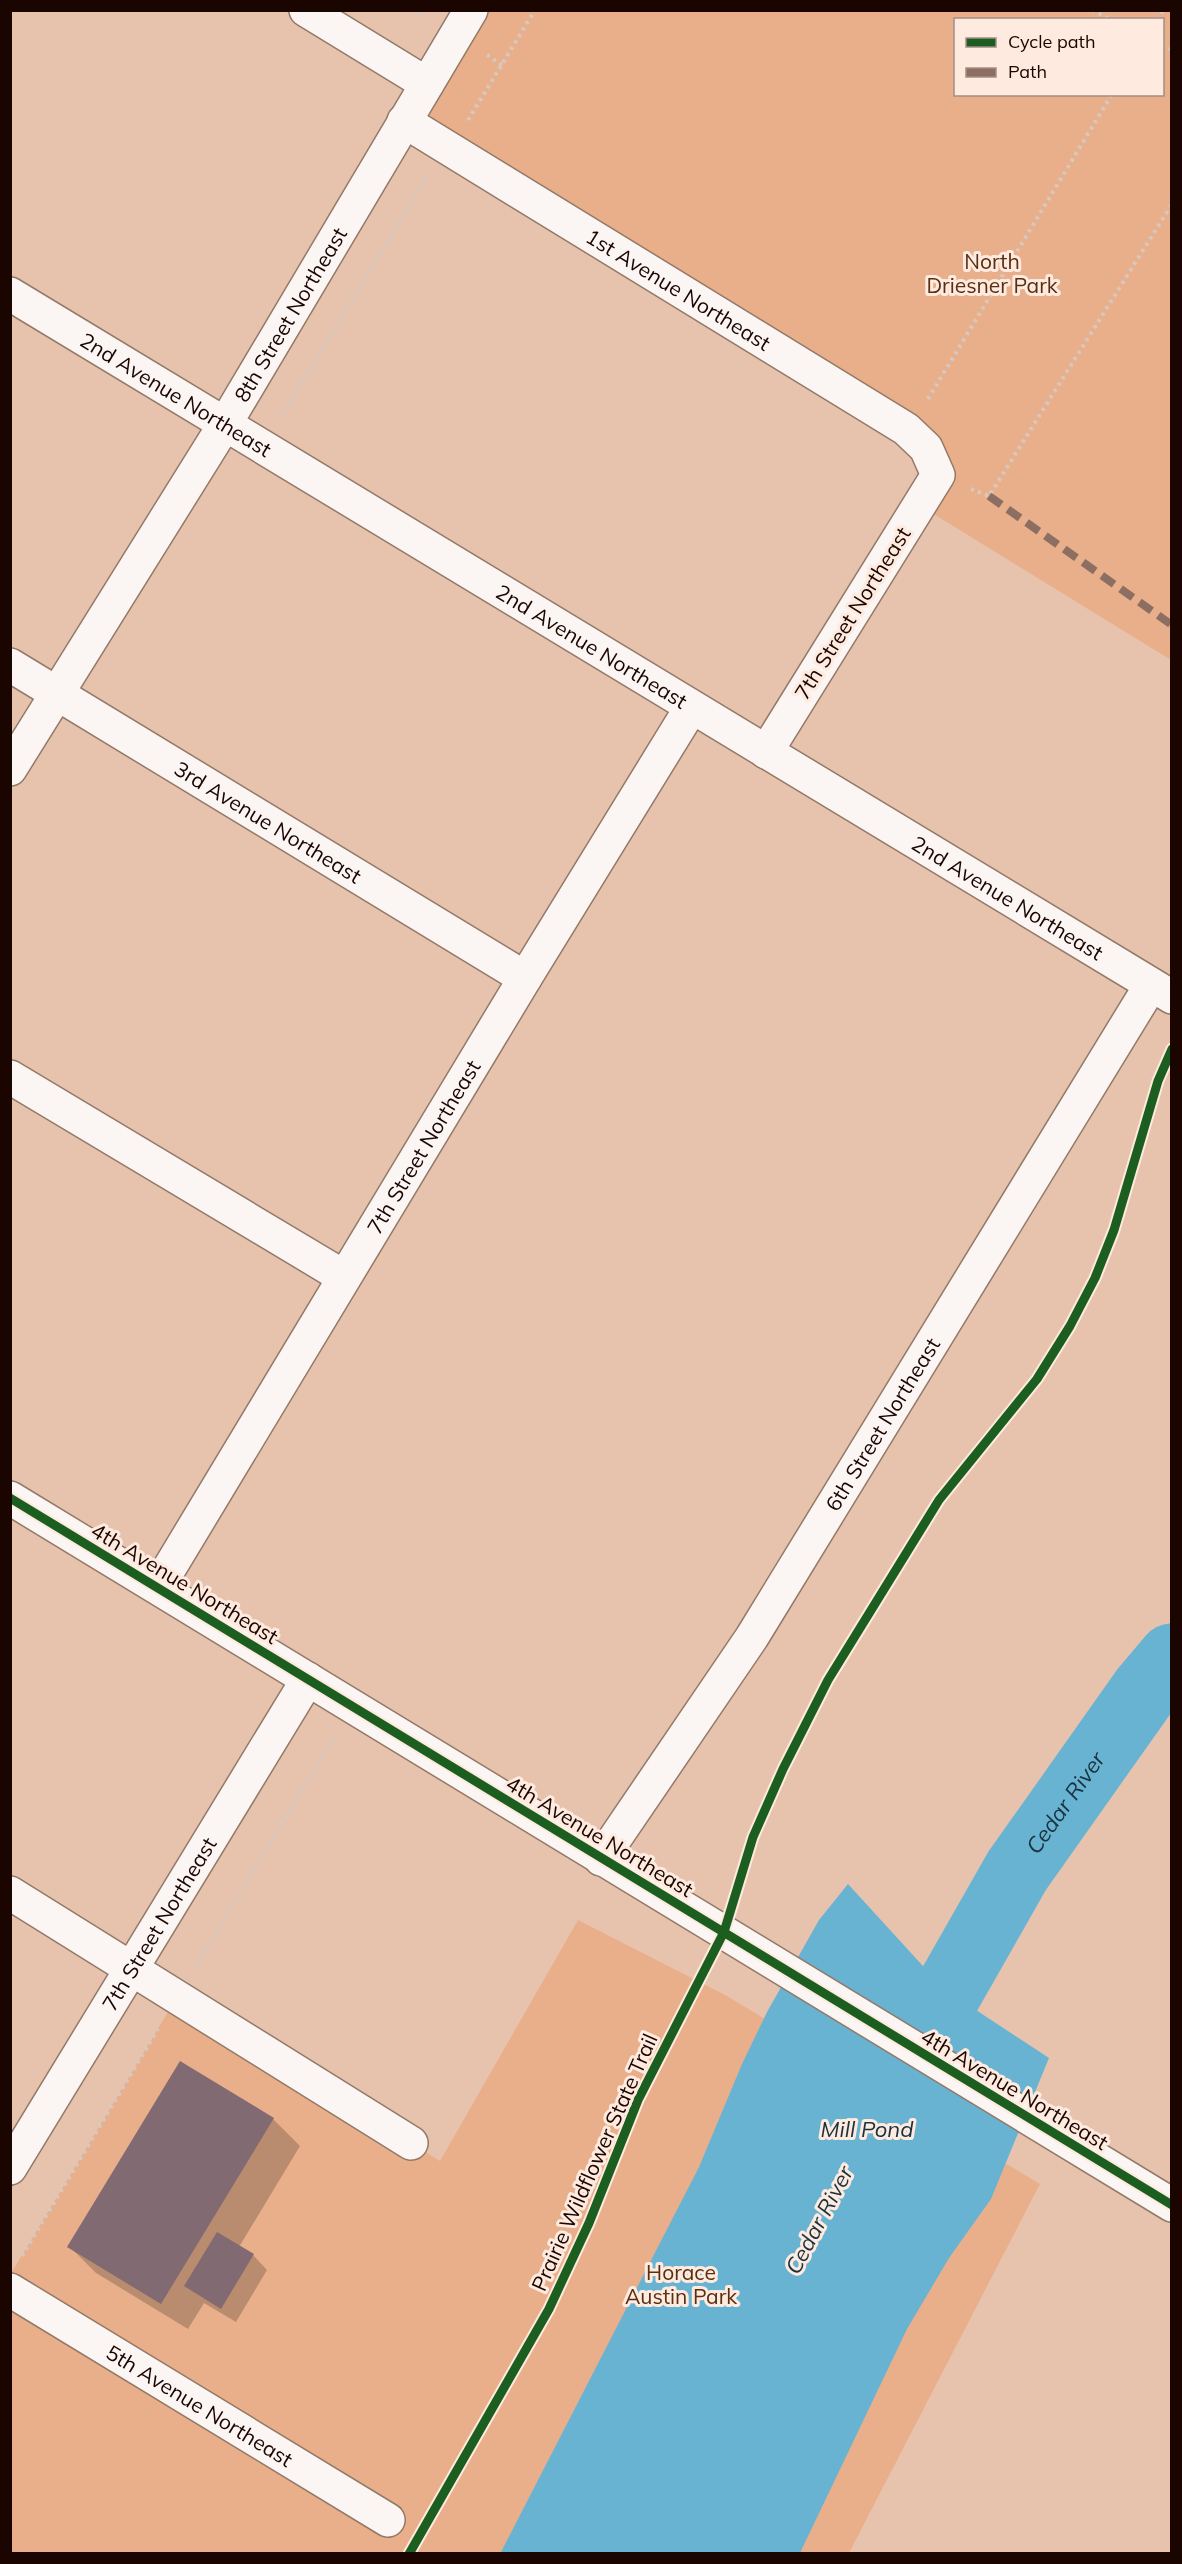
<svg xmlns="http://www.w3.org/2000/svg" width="1182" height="2564" font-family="Mulish,sans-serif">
<rect width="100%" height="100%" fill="#e7c3ae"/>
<!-- green -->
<g fill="#e9af8b" fill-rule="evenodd">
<path d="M 471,11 L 1171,11 L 1171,660 L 919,505 L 926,448 L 404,121 ZM 956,20 L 1162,20 L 1162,94 L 956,94 Z"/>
<polygon points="578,1920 727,1996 1040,2184 849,2553 11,2553 10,2275 177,1997 440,2161"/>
</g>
<!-- water -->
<polygon fill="#68b3d2" points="848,1884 944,1989 1049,2058 991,2199 949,2258 907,2329 800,2553 500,2554 699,2167 742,2064 767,2012 819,1920"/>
<!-- shadow -->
<polygon fill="#0003" points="273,2119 300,2146 239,2247 253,2255 267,2270 236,2322 204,2303 188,2329 96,2273 69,2246"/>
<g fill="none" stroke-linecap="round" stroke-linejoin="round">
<!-- river -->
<path stroke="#68b3d2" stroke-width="69" id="s1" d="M 902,2073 L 1017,1871 L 1145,1690 L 1172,1658"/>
</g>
<!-- building -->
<g fill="#816a71">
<polygon points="180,2061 274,2118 161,2304 67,2247"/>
<polygon points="217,2232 254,2254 221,2309 184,2286"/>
</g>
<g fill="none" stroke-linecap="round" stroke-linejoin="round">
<defs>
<g id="minor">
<polyline points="306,10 427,84"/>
<path id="s2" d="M 404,121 L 906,429 L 926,448 L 938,475 L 766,752"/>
<path id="s3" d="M 10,294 L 1172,997"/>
<path id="s4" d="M 10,665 L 525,978"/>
<path id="s5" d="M 10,769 L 225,424 L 471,10"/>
<polyline points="10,1077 344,1277"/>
<polyline points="10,1498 1172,2205"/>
<path id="s6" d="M 158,1587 L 525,978 L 691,708"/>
<path id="s7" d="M 601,1859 L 752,1637 L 1151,985"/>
<polyline points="10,1893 411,2143"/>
<path id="s8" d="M 10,2168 L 308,1679"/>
<path id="s9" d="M 10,2290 L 388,2520"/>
</g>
</defs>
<!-- minor casing -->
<use href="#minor" stroke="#937968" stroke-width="36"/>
<!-- path -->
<g stroke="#d4cac3" stroke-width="4" stroke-dasharray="3 4.5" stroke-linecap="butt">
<polyline points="412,10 424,18"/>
<polyline points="1092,10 1111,20"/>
<polyline points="1157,20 1163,10"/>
<polyline points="1162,45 1172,50"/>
<polyline points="487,55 502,65"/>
<polyline points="468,120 535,10"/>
<polyline points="928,399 1112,94"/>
<polyline points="281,417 427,177"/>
<polyline points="971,489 989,496 1172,204"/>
<polyline points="196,1966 333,1738"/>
<polyline points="22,2256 158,2029"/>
</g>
<!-- minor -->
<use href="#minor" stroke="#fbf6f3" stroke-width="33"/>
<!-- quiet -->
<polyline stroke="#8d6e63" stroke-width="8" stroke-dasharray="15 8" stroke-linecap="butt" points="989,496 1172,625"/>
<defs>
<g id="cycleway">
<polyline points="10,1498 1172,2205"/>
<polyline points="409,2554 549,2309 589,2223 638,2100 724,1932 753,1837 783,1769 828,1680 939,1500 1037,1379 1070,1326 1095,1278 1114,1230 1158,1081 1172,1049"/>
</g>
</defs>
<!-- cycleway casing -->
<use href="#cycleway" stroke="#feeade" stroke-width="13"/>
<!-- cycleway -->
<use href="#cycleway" stroke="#1b5e20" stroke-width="9"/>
</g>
<g text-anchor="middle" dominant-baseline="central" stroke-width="6" stroke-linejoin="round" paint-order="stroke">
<!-- park labels -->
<g font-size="21" fill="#5a2e10" stroke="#feeade">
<text x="992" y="261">North<tspan x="992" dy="24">Driesner Park</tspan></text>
<text x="681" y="2272">Horace<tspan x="681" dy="24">Austin Park</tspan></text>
</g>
<!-- street labels -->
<g font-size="21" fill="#1a0500" stroke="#feeade">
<text stroke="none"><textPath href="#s2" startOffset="322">1st Avenue Northeast</textPath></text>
<text stroke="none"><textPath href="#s5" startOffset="534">8th Street Northeast</textPath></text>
<text stroke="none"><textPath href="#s3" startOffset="194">2nd Avenue Northeast</textPath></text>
<text transform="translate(852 613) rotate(-58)">7th Street Northeast</text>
<text stroke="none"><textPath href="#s3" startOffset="680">2nd Avenue Northeast</textPath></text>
<text stroke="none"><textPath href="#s4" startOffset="302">3rd Avenue Northeast</textPath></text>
<text stroke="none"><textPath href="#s3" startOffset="1166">2nd Avenue Northeast</textPath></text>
<text stroke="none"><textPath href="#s6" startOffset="514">7th Street Northeast</textPath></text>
<text stroke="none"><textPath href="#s7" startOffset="518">6th Street Northeast</textPath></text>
<text transform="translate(185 1583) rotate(31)">4th Avenue Northeast</text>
<text transform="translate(600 1836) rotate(31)">4th Avenue Northeast</text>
<text stroke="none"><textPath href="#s8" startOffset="286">7th Street Northeast</textPath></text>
<text transform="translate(1015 2089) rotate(31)">4th Avenue Northeast</text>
<text transform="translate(594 2162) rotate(-66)">Prairie Wildflower State Trail</text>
<text stroke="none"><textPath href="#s9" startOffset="222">5th Avenue Northeast</textPath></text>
</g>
<!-- water labels -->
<g font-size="22" font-style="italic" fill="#19323f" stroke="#feeade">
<text stroke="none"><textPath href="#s1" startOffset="316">Cedar River</textPath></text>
<text x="867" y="2129">Mill Pond</text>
<text transform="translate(819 2220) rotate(-62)">Cedar River</text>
</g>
</g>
<!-- border -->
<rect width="1182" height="2564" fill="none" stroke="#1a0500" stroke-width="24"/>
<!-- legend -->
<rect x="954" y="18" width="210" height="78" fill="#feeade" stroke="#a38e85" stroke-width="1.5"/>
<rect x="966" y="38" width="30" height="9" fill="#1b5e20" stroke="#a38e85" stroke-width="1.5"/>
<text x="1008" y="48" font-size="18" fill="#1a0500">Cycle path</text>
<rect x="966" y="68" width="30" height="9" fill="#8d6e63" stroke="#a38e85" stroke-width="1.5"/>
<text x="1008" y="78" font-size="18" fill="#1a0500">Path</text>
</svg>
